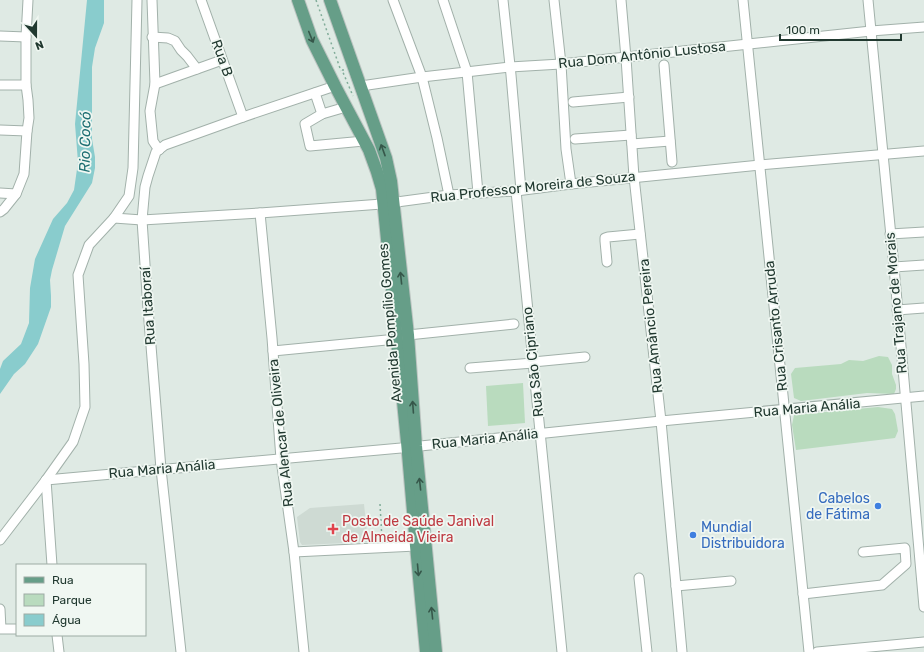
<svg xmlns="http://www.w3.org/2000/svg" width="924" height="652" font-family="Rubik,sans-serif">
<rect width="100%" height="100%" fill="#dfeae4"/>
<!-- built -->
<polygon fill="#cedad3" points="364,504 368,542 302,545 300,542 297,517 310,508"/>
<!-- green -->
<g fill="#b9dbbe">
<polygon points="879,356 888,357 892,365 892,374 896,385 896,389 894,394 867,393 801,401 794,398 791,374 795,368 841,364 849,360 863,361"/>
<polygon points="523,383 525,423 488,426 486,386"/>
<polygon points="878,407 892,409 895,414 898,431 895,438 796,450 792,425 794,415"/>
</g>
<!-- water -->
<polygon fill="#89cccd" points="87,0 104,0 104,23 95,48 92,67 92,139 95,157 95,168 92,183 65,226 52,270 50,280 51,296 51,307 38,344 25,364 14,374 0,394 0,369 3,361 21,344 29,323 30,288 35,259 53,219 67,203 74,190 78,162 75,124"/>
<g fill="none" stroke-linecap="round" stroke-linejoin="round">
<defs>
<g id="minor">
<polyline points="152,0 155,84 150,111 153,141 159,150"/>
<polyline points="201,0 243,117"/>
<polyline points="393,0 422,77 437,138 449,195"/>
<polyline points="443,0 467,72 478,193"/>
<polyline points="503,0 511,75 521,190"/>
<polyline points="554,0 561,64 566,149 571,184"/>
<polyline points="621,0 626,58 634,177 661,421 682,652"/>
<polyline points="743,0 809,652"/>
<polyline points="868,0 894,267 924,607"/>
<polyline points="0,36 26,37"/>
<polyline points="152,37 168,38 175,41 181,50 187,56 197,69"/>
<polyline points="664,65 672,162"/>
<polyline points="155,84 222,60"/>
<polyline points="0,85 26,85"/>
<polyline points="361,86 422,77 510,67 561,64 871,31 924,27"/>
<polyline points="315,93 322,114"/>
<polyline points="573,102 629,97"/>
<polyline points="346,107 322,114 305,124 310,146 364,141"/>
<polyline points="0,130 27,131"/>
<polyline points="575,139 631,135"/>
<polyline points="632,144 670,141"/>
<polyline points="516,191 562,652"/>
<polyline points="0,193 16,194"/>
<polyline points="0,212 4,209 16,194 24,174 27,131 29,118 28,100 26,85 26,37 28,0"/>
<polyline points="260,213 272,338 281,459 294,552 304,652"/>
<polyline points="114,218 142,220 260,213 382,204 449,195 516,191 571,184 760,165 924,151"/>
<polyline points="890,234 924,232"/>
<polyline points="607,262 605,241 605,238 608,237 640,234"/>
<polyline points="894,267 924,265"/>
<polyline points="897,310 924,308"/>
<polyline points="408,335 514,324"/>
<polyline points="273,351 397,339"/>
<polyline points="533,362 585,357"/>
<polyline points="470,368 533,363"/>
<polyline points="46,480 401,448 661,421 924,396"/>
<polyline points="46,480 52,565"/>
<polyline points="0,540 46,480 73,442 85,407 84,364 78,275 89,245 114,218 129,196 133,168 137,0"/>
<polyline points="294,552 416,546"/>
<polyline points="639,578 647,652"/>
<polyline points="676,586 731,581"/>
<polyline points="803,594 882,585 906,564 905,548 863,552"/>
<polyline points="0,609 1,629 17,629"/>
<polyline points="57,635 59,652"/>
<polyline points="181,652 161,469 148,309 142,220 145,187 148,176 156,152 165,145 243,117 335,86"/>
<polyline points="817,652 924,642"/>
</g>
<g id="major">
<polyline points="298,0 312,40 335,86 369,150 377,172 382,189 407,442 416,546 426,652"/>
<polyline points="330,0 386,158 391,181 408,335 416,446 436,652"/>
</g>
</defs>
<!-- minor casing -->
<use href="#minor" stroke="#a2b1aa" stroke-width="11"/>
<!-- major casing -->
<use href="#major" stroke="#bcc4c1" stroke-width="14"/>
<!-- path -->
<g stroke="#81ac99" stroke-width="1.5" stroke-dasharray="2 3" stroke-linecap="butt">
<polyline points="316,0 341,71"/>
<polyline points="344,70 342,70 353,96"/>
<polyline points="380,504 382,540"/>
</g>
<!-- minor -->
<use href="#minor" stroke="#fff" stroke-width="9"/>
<!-- major -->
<use href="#major" stroke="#669e88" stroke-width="12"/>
</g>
<!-- one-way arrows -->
<defs><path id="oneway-shaft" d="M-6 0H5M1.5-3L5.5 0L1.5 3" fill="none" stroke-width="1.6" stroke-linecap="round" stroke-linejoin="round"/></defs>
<g stroke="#36574a">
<use href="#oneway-shaft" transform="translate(311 37) rotate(68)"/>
<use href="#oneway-shaft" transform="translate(383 150) rotate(-110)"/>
<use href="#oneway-shaft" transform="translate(401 278) rotate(-96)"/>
<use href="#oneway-shaft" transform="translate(413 407) rotate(-94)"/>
<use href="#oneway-shaft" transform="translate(420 484) rotate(-96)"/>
<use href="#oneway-shaft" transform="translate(418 570) rotate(85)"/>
<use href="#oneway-shaft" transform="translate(432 613) rotate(-96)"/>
</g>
<!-- markers -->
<g fill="#3f7fe0" stroke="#f0f7f2" stroke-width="1.5">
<circle cx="878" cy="506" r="4"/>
<circle cx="693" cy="535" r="4"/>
</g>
<path fill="#e0444e" stroke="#f0f7f2" stroke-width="1.5" d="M331 523h4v4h4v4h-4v4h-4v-4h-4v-4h4z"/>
<g text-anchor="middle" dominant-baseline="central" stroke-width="3.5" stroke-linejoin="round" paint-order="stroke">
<!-- street labels -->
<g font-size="14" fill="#213930" stroke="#f0f7f2">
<text transform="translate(642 55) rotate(-6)">Rua Dom Antônio Lustosa</text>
<text transform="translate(222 58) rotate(70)">Rua B</text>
<text transform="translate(533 187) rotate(-6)">Rua Professor Moreira de Souza</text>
<text transform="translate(896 303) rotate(-95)">Rua Trajano de Morais</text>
<text transform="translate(148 306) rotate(-94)">Rua Itaboraí</text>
<text transform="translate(390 323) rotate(-95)">Avenida Pompílio Gomes</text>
<text transform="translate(651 326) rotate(-96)">Rua Amâncio Pereira</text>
<text transform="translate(776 326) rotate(-96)">Rua Crisanto Arruda</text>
<text transform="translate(533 362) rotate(-96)">Rua São Cipriano</text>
<text transform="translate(807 408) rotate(-5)">Rua Maria Anália</text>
<text transform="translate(281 433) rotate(-96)">Rua Alencar de Oliveira</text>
<text transform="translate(485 439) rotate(-6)">Rua Maria Anália</text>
<text transform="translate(162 469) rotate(-5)">Rua Maria Anália</text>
</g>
<!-- shop labels -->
<g font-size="14" fill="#366cbe" stroke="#f0f7f2" text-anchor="end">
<text x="870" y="498">Cabelos<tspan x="870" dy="16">de Fátima</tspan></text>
<text x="701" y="527" text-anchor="start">Mundial<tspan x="701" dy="16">Distribuidora</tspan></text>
</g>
<!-- health labels -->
<g font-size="14" fill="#be3a42" stroke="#f0f7f2" text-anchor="start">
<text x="342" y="521">Posto de Saúde Janival<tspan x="342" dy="16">de Almeida Vieira</tspan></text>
</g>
<!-- water labels -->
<g font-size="15" font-style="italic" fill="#1e6f72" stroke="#f0f7f2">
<text transform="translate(85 142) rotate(-89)">Rio Cocó</text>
</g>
</g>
<!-- legend -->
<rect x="16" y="564" width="130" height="72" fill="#f0f7f2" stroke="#9daba4"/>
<rect x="24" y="577" width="20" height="6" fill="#669e88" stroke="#9daba4"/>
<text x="52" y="584" font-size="12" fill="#213930">Rua</text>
<rect x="24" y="594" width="20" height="12" fill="#b9dbbe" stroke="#9daba4"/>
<text x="52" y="604" font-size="12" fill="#213930">Parque</text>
<rect x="24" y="614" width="20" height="12" fill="#89cccd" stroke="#9daba4"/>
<text x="52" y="624" font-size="12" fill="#213930">Água</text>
<!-- north arrow -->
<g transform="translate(36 36) rotate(159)" stroke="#f0f7f2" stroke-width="3" paint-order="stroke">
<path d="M0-3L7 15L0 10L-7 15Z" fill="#213930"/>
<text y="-6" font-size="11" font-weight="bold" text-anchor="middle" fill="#213930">N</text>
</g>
<!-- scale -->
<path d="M780 34v6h121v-6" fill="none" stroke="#213930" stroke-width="2"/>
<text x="786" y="34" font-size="12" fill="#213930" stroke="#f0f7f2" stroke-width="3" paint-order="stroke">100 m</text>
</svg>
